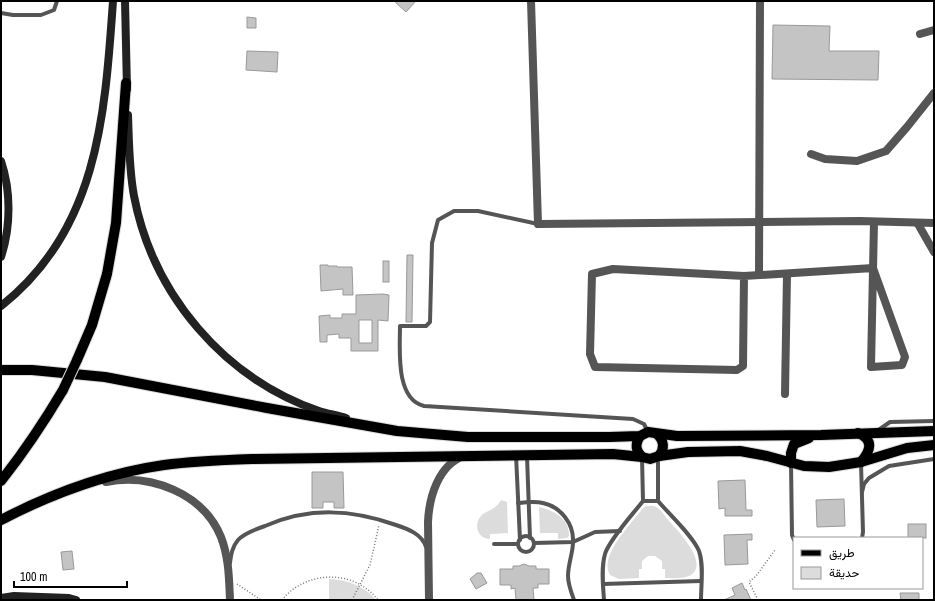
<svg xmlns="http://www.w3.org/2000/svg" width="935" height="601" font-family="'Archivo Narrow',Vazirmatn,sans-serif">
<rect width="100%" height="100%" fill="#fff"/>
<!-- green -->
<g fill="#dcdcdc">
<path d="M 501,500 L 507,502 L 508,533 L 490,534 L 490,539 C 478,539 473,525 481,516 C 484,512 488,512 492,509 C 496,507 499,504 501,500 Z"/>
<path d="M 647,506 C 650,506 653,505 656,507 C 662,510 666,518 670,522 C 679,532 711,565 689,576 C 683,579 672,578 665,578 L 665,569 L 662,569 L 662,561 L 655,556 L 648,556 L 642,561 L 642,569 L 639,569 L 639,578 L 619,579 L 610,575 C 598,556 632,523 643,508 Z"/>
<path d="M 539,507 C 553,510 570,519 569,536 L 567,538 L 558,539 L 558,533 L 540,533 Z"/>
<path d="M 329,579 C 347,580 363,585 376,600 L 329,600 Z"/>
</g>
<!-- building -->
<g fill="#c4c4c4" stroke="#999" fill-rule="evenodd">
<polygon points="394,1 416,1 406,12"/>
<polygon points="247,17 256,18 256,28 247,28"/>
<polygon points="773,25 830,26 829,51 879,51 878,80 772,79"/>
<polygon points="247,51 278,52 277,72 246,70"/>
<polygon points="407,255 413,255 412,322 406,322"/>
<rect x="383" y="261" width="6" height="21"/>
<polygon points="320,265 328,265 328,266 337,266 337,267 352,267 353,295 343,295 343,289 321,291"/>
<path d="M 383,294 L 389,295 L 388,321 L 378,320 L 378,351 L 351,351 L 351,338 L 339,338 L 339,334 L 327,335 L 327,342 L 320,342 L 319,316 L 330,315 L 330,318 L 342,318 L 342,314 L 356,314 L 356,295 ZM 359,320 L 372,320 L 372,343 L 359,343 Z"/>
<polygon points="312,472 343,472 344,508 334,508 334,502 323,502 323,508 312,508"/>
<polygon points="745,480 746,510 752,510 752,516 725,516 725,508 719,509 718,481"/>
<polygon points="844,499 845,526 817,527 816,500"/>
<rect x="908" y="524" width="18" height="14"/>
<polygon points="752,534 752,540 747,540 748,564 725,565 724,535"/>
<polygon points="72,551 74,569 63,570 61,552"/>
<polygon points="524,564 529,566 536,566 536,569 549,569 549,584 538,584 538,588 533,588 534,600 516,600 515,588 511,589 511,585 500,585 500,569 513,569 513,566 519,566"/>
<polygon points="477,573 481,573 487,583 476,589 470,579"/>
<polygon points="742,583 745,590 746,589 751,600 724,600 735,595 732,588"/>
<polygon points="900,593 919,593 919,600 901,600"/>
</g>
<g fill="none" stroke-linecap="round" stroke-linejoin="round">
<defs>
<g id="primary">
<polyline points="77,360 92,325 107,274 116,223 126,83"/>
<polyline points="1,370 32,370 105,377 267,408 397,431 468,437 609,437 640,436 648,432 677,436 821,435 934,431"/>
<path d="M 858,433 C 874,440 871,450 861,462"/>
<path d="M 657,434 C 664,440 665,449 659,456"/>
<path d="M 640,436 C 635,444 635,450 642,457"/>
<polyline points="791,463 791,453 794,444 809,438"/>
<path d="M 1,481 C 24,452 44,422 63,390"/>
<path d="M 1,520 C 51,494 108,473 164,465 C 194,461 223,460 252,459 L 613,454 L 642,457 L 650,459 L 659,456 L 688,452 L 740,451 L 767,456 L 804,466 L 829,467 L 861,462 L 907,448 L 934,445"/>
</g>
</defs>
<!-- primary casing -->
<use href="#primary" stroke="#dbdbdb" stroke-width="12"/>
<!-- path -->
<g stroke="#777" stroke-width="1.5" stroke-dasharray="1 2" stroke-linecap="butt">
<polyline points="237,584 261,600"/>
<path d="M 282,600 C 306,570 354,569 378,600"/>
<polyline points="352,600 370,565 379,525"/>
<polyline points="758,600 749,582 756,576 775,550"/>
</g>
<!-- lane -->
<g stroke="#555" stroke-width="4">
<polyline points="1,13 13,15 41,15 54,10 57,1"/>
<path d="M 538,224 L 478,211 L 454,211 L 438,220 L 432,243 L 430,322 L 426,326 L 400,326 C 400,349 395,399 424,406 L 633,419 L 644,424 L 648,432"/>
<polyline points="877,431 890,422 934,421"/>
<polyline points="516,455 520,540"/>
<polyline points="527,456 530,538"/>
<path d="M 658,458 L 658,501 C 669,514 693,536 699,551 C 704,565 701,585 701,600"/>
<polyline points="861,463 863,532 862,538"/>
<polyline points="791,464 792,535 794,540"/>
<polyline points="862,492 864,484 869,478 889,466 934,459"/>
<polyline points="643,501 658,501"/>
<path d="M 518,503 C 527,502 535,501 543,503 C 561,507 574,524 573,542 C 573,553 568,564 568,576 C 568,584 571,592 574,600"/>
<circle cx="526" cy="544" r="8"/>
<polyline points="534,543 573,542 595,532 620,531"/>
<polyline points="494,544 518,544"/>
<path d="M 230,563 C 231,555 232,547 238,540 C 244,533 256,529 265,526 C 309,507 351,509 396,525 C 408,529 422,534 426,547"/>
<polyline points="603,584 701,581"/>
<path d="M 604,600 C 603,585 601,568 605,554 C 609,540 633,514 643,501 L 642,457"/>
</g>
<!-- street -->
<g stroke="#555" stroke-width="8">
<polyline points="531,1 538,224 860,221 934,223"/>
<polyline points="920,34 934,30"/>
<polyline points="811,154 825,159 857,161 886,151 907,127 934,93"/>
<polyline points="918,224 934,252"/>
<polyline points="759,275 760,1"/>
<path d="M 744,276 L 743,366 L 737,370 L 595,367 L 590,354 L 592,274 L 613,269 L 744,276 L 873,268 L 905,357 L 902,365 L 871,367 C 872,319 873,270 874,222"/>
<polyline points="785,394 787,274"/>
<path d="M 106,482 C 150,473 203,493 221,537 C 229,558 229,578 230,600"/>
<path d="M 429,600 L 428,522 C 429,498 438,465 464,456"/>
</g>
<!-- secondary -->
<g stroke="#222" stroke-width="8">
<polyline points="125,1 127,89"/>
<path d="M 128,115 C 129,142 129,169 134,196 C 153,295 224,378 319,411 C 328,414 337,415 346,418"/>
<path d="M 1,161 C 11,191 11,226 1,257"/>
<path d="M 1,306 C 98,230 105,115 113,1"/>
<polyline points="1,598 14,596 69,598 76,600"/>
</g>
<!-- primary -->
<use href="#primary" stroke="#000" stroke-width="10"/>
<defs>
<polyline id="primary-bridge" points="63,390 77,360"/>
</defs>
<!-- primary-bridge casing -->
<use href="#primary-bridge" stroke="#dbdbdb" stroke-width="12" stroke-linecap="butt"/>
<!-- primary-bridge -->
<use href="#primary-bridge" stroke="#000" stroke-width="10"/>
</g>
<!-- border -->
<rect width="935" height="601" fill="none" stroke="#000000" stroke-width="4"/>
<!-- legend -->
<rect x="793" y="537" width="130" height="52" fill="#ffffff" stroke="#999999"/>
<rect x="801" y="550" width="20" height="6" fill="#000000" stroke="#999999"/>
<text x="829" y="557" font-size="12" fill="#000000">طريق</text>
<rect x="801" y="567" width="20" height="12" fill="#dcdcdc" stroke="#999999"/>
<text x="829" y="577" font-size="12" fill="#000000">حديقة</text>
<!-- scale -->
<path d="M14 581v6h113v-6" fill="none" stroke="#000000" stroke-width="2"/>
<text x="20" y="581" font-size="12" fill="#000000" stroke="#ffffff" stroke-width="3" paint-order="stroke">100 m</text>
</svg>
